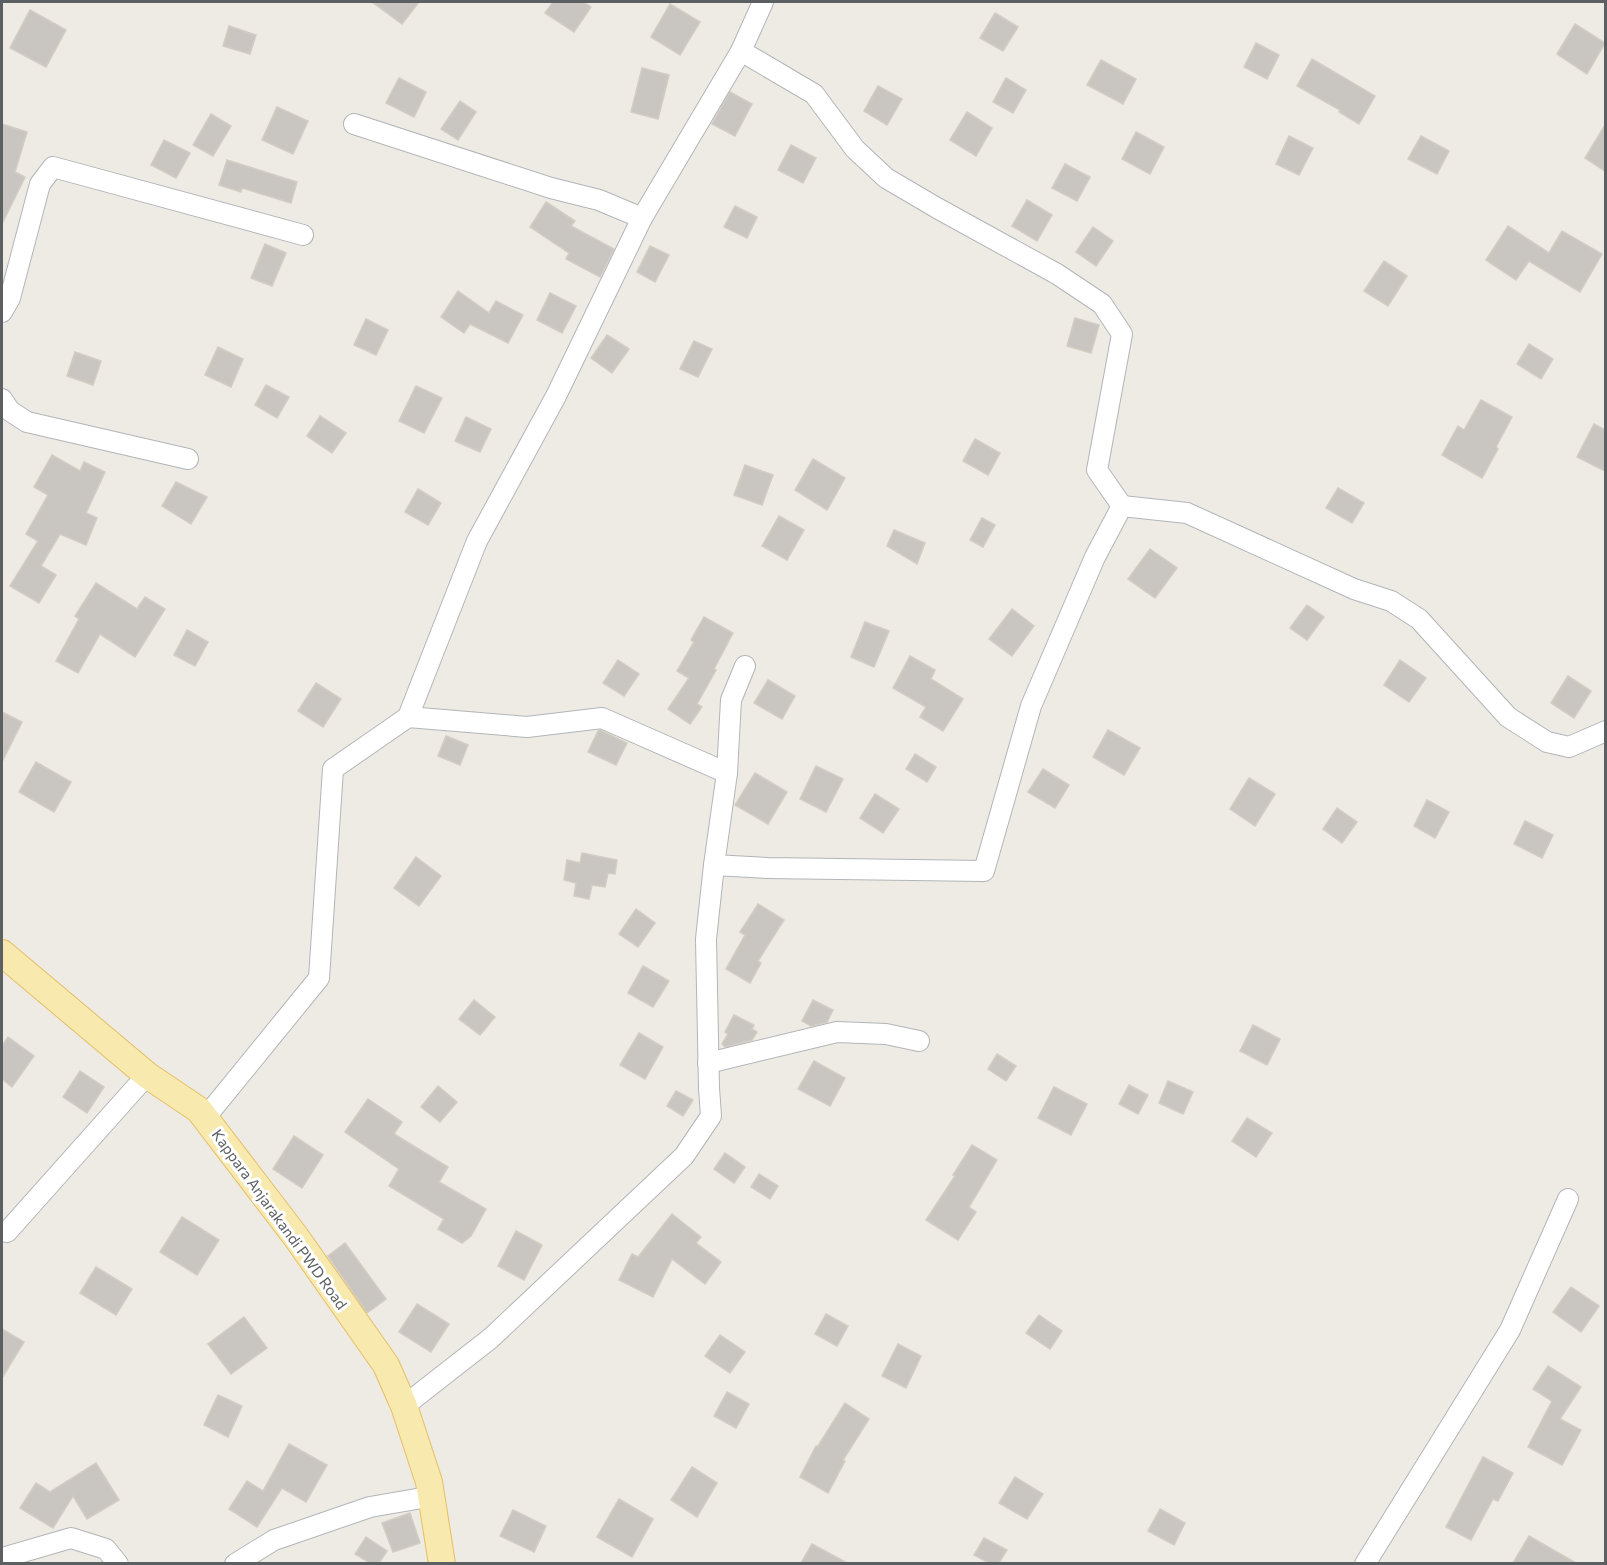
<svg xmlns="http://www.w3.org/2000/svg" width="1607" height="1565" font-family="Commissioner,sans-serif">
<rect width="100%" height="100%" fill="#edebe4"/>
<!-- building -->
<g fill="#c9c6c1" stroke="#d2cdc3" stroke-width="1.5">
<polygon points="372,2 419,2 402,24"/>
<polygon points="553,2 583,2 591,7 574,32 545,13"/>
<polygon points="670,4 700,22 680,55 651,37"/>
<polygon points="30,10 66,30 46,67 10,48"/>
<polygon points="995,13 1018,27 1003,51 980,38"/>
<polygon points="1575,24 1605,43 1587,74 1557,54"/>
<polygon points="229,26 256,35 250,54 223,46"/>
<polygon points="1256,43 1279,55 1267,79 1244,67"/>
<polygon points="1312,59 1375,96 1359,124 1339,112 1340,110 1297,86"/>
<polygon points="1101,60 1136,79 1123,104 1087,85"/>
<polygon points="642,68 669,75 658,119 631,112"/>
<polygon points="399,78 426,92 414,117 386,103"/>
<polygon points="1006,78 1026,90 1013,113 993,102"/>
<polygon points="878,86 902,99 887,125 864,111"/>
<polygon points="730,92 752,104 735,136 712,124"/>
<polygon points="460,101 476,112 458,140 441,129"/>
<polygon points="277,107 308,121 293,154 262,140"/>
<polygon points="967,112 992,128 976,156 950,140"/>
<polygon points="211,114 231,126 213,156 193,145"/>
<polygon points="2,124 27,132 15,172 25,177 2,224"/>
<polygon points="1605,125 1605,171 1585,158"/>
<polygon points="1136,132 1164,147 1150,174 1122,159"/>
<polygon points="1289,136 1313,148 1299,175 1276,164"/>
<polygon points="1421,136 1449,151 1437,174 1408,159"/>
<polygon points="164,140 190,153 176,178 151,165"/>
<polygon points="791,145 816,158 803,183 778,170"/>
<polygon points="227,160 297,182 291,203 242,188 241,192 219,185"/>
<polygon points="1065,164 1090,177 1077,201 1052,188"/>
<polygon points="1027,200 1052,215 1037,241 1012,226"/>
<polygon points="546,202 575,221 571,226 614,249 600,277 566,259 569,253 530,227"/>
<polygon points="735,206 757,217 747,238 724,227"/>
<polygon points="1508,226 1549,253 1562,231 1602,254 1580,292 1529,261 1516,280 1486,260"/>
<polygon points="1093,227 1113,241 1096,266 1076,252"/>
<polygon points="265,244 286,253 272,286 251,278"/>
<polygon points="650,246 669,255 655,282 637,272"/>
<polygon points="1384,261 1407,276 1388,306 1364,291"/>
<polygon points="458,291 489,313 496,301 523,315 508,343 470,324 464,333 441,317"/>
<polygon points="550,293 576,306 562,333 537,320"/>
<polygon points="1075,318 1099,325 1091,353 1067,346"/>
<polygon points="366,319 388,330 376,355 354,345"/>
<polygon points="607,335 629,349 612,373 591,358"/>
<polygon points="694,341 712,349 698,377 680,369"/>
<polygon points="1529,344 1553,359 1541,379 1517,364"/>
<polygon points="218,347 243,359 231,387 205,375"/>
<polygon points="75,352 101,361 93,385 67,376"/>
<polygon points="266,385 289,397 277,418 255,405"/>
<polygon points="416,386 442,398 424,433 399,421"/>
<polygon points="1481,400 1512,417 1496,447 1498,449 1482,478 1442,455 1458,426 1464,430"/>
<polygon points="320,416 346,433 332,453 307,436"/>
<polygon points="466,417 491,429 480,452 455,441"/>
<polygon points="1594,424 1605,430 1605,471 1577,457"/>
<polygon points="975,439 1000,453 988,475 963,461"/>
<polygon points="52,455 80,471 84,462 105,472 86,513 97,518 86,545 60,534 41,566 56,575 39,603 10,586 38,541 26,534 48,495 34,487"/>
<polygon points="813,459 845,478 827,510 795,490"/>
<polygon points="745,465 773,475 762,505 734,495"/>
<polygon points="176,482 207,497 191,524 162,506"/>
<polygon points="1338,488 1364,503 1352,523 1326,508"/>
<polygon points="418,489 441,503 428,525 405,512"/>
<polygon points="779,516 804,530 787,560 762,546"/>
<polygon points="982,518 995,525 983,547 970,540"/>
<polygon points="894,530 925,543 917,564 887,546"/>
<polygon points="1150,549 1177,568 1155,598 1128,579"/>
<polygon points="96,583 137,609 145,597 165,609 135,657 100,634 78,673 56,661 79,619 75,616"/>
<polygon points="1307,605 1324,617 1307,640 1290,628"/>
<polygon points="1012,609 1034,626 1012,656 989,639"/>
<polygon points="704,617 733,633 714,669 716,670 697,704 702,707 690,724 668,709 689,678 677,671 694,642 691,640"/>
<polygon points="865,622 889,631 874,667 851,657"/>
<polygon points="187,630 208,642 195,666 174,655"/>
<polygon points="910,656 935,670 931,679 963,699 943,731 920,717 926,707 893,688"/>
<polygon points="618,660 639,674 624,696 603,683"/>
<polygon points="1400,660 1426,678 1409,702 1384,685"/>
<polygon points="1568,676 1591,691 1574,718 1551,703"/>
<polygon points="768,680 795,696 782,719 754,703"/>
<polygon points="316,683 341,699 323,727 298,711"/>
<polygon points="2,712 22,722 2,762"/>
<polygon points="600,730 627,743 616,765 588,752 598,731"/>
<polygon points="1108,730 1140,748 1124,775 1093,757"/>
<polygon points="446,736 468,745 460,765 438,756"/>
<polygon points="915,754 936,767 927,782 906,769"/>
<polygon points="36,762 71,782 54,812 19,792"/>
<polygon points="816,766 843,779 826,812 800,799"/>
<polygon points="1043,769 1069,785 1055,808 1028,792"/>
<polygon points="755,773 787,792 768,824 735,805"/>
<polygon points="1249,778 1275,794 1255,826 1230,809"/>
<polygon points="875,794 899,809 883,833 860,818"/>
<polygon points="1427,800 1449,812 1435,838 1414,826"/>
<polygon points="1337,808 1357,822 1342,843 1323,829"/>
<polygon points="1525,821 1553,835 1542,858 1514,844"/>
<polygon points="582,853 617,860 615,874 608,873 605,887 592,885 589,899 574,896 576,883 564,880 567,860 580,863"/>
<polygon points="416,857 441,876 419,906 394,888"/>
<polygon points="758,904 784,920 758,961 761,963 750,983 726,969 745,935 740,932"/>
<polygon points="636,909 655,923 638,947 619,934"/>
<polygon points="643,966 669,981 653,1007 628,993"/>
<polygon points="474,1000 495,1017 480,1035 459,1019"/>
<polygon points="813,1000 833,1010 827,1022 811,1026 802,1021"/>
<polygon points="734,1015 754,1025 752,1029 757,1032 752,1040 725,1047 722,1044 728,1034 725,1032"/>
<polygon points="1253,1025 1280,1039 1267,1065 1240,1051"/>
<polygon points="639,1033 663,1047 645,1079 620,1065"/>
<polygon points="8,1037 34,1056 12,1087 2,1079 2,1046"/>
<polygon points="997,1054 1016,1066 1006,1081 988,1069"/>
<polygon points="814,1061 845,1078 830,1106 798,1089"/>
<polygon points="80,1071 104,1087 87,1113 63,1097"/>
<polygon points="1168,1081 1193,1092 1183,1114 1159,1103"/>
<polygon points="1129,1085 1148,1095 1138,1114 1119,1104"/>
<polygon points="438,1086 457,1102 440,1122 421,1107"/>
<polygon points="1054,1087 1087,1104 1071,1135 1038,1118"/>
<polygon points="676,1091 693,1100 683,1116 667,1106"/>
<polygon points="368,1099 402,1122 394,1134 448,1167 439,1182 486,1209 471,1236 462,1243 438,1229 444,1219 389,1186 399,1169 345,1132"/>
<polygon points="1247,1118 1272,1133 1256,1157 1232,1141"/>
<polygon points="294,1136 323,1155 302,1188 273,1169"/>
<polygon points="972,1145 997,1160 969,1207 976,1212 958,1240 926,1220 955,1176 953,1175"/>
<polygon points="725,1153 745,1167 734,1183 714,1169"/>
<polygon points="759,1174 778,1186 770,1199 751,1187"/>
<polygon points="672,1214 701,1237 696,1243 721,1262 705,1284 672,1259 653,1297 619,1280 632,1254 638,1257"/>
<polygon points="182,1217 219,1240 197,1275 160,1252"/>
<polygon points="516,1231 542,1245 524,1280 498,1266"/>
<polygon points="345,1243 386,1299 367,1313 328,1256"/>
<polygon points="96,1267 132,1289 116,1315 80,1293"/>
<polygon points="1571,1287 1599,1306 1581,1332 1553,1312"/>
<polygon points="417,1304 449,1324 431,1352 399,1332"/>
<polygon points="826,1314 848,1326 837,1346 815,1334"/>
<polygon points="1039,1315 1062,1331 1050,1349 1026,1333"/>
<polygon points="244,1317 267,1348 231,1374 208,1344"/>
<polygon points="2,1329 24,1342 2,1378"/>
<polygon points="720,1335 745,1352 730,1373 705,1356"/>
<polygon points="898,1344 921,1356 906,1388 882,1376"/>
<polygon points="1548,1366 1581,1387 1560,1419 1581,1430 1562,1465 1528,1447 1552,1401 1533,1389"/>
<polygon points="727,1392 749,1404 736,1428 714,1416"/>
<polygon points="218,1395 242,1406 228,1437 204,1425"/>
<polygon points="845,1403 869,1419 843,1460 845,1461 828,1493 800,1477 816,1446 818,1446"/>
<polygon points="289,1444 327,1465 306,1502 282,1488 257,1527 229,1509 247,1481 263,1491"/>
<polygon points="1483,1457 1513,1473 1498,1501 1493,1499 1471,1540 1446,1527"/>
<polygon points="96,1463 119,1500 87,1519 73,1496 53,1528 20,1508 36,1483 50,1492"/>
<polygon points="692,1467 717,1483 697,1517 671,1500"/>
<polygon points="1015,1477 1043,1494 1027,1519 999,1503"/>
<polygon points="619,1499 653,1519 632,1557 597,1537"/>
<polygon points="1160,1509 1185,1523 1174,1545 1148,1531"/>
<polygon points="513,1510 546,1526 534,1552 500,1536"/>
<polygon points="410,1513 420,1543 393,1552 382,1523"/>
<polygon points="1529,1536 1576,1563 1513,1563"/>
<polygon points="366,1537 387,1551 379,1563 370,1563 355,1554"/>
<polygon points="984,1538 1007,1550 999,1563 989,1563 974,1555"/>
<polygon points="812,1544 847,1563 801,1563"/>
</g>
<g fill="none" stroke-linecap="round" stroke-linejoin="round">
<defs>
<g id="minor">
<polyline points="354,124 551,188 599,200 642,218"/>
<polyline points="2,312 10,298 40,184 53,167 303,235"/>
<polyline points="2,399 10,411 27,422 188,459"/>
<polyline points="1122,506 1187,513 1354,589 1391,601 1419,619 1508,717 1547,742 1569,747 1606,731"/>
<polyline points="408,717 477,541 556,396 642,218 741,51"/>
<polyline points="727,773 731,700 745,666"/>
<polyline points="708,1063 837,1032 886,1034 919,1041"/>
<polyline points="205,1118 319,978 333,769 408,717 527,727 602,718 727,773 714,865 767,868 984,871 1031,706 1095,557 1122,506 1097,470 1122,334 1102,304 1057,274 937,208 886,178 855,149 814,94 741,51 763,2"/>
<polyline points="7,1232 147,1075"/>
<polyline points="404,1406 491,1338 684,1156 711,1116 709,1088 706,939 714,865"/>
<polyline points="2,1558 71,1538 106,1549 118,1564"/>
<polyline points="235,1564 274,1540 370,1507 422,1498 430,1493"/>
<polyline points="1365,1564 1510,1330 1568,1199"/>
</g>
<polyline id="major" points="2,953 147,1075 199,1110 296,1237 386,1365 404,1406 429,1482 442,1564"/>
</defs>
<!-- minor casing -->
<use href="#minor" stroke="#b2b5b8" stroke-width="22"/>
<!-- major casing -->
<use href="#major" stroke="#e6be65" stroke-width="28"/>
<!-- minor -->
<use href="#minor" stroke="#fff" stroke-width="20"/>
<!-- major -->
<use href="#major" stroke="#f8eaae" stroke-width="26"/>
</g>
<g text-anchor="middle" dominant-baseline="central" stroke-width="6" stroke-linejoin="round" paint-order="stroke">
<!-- street labels -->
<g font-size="15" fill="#5c6063" stroke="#fff">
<text transform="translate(280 1219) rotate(54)">Kappara Anjarakandi PWD Road</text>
</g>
</g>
<!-- border -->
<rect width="1607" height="1565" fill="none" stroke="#5c6063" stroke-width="6"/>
</svg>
